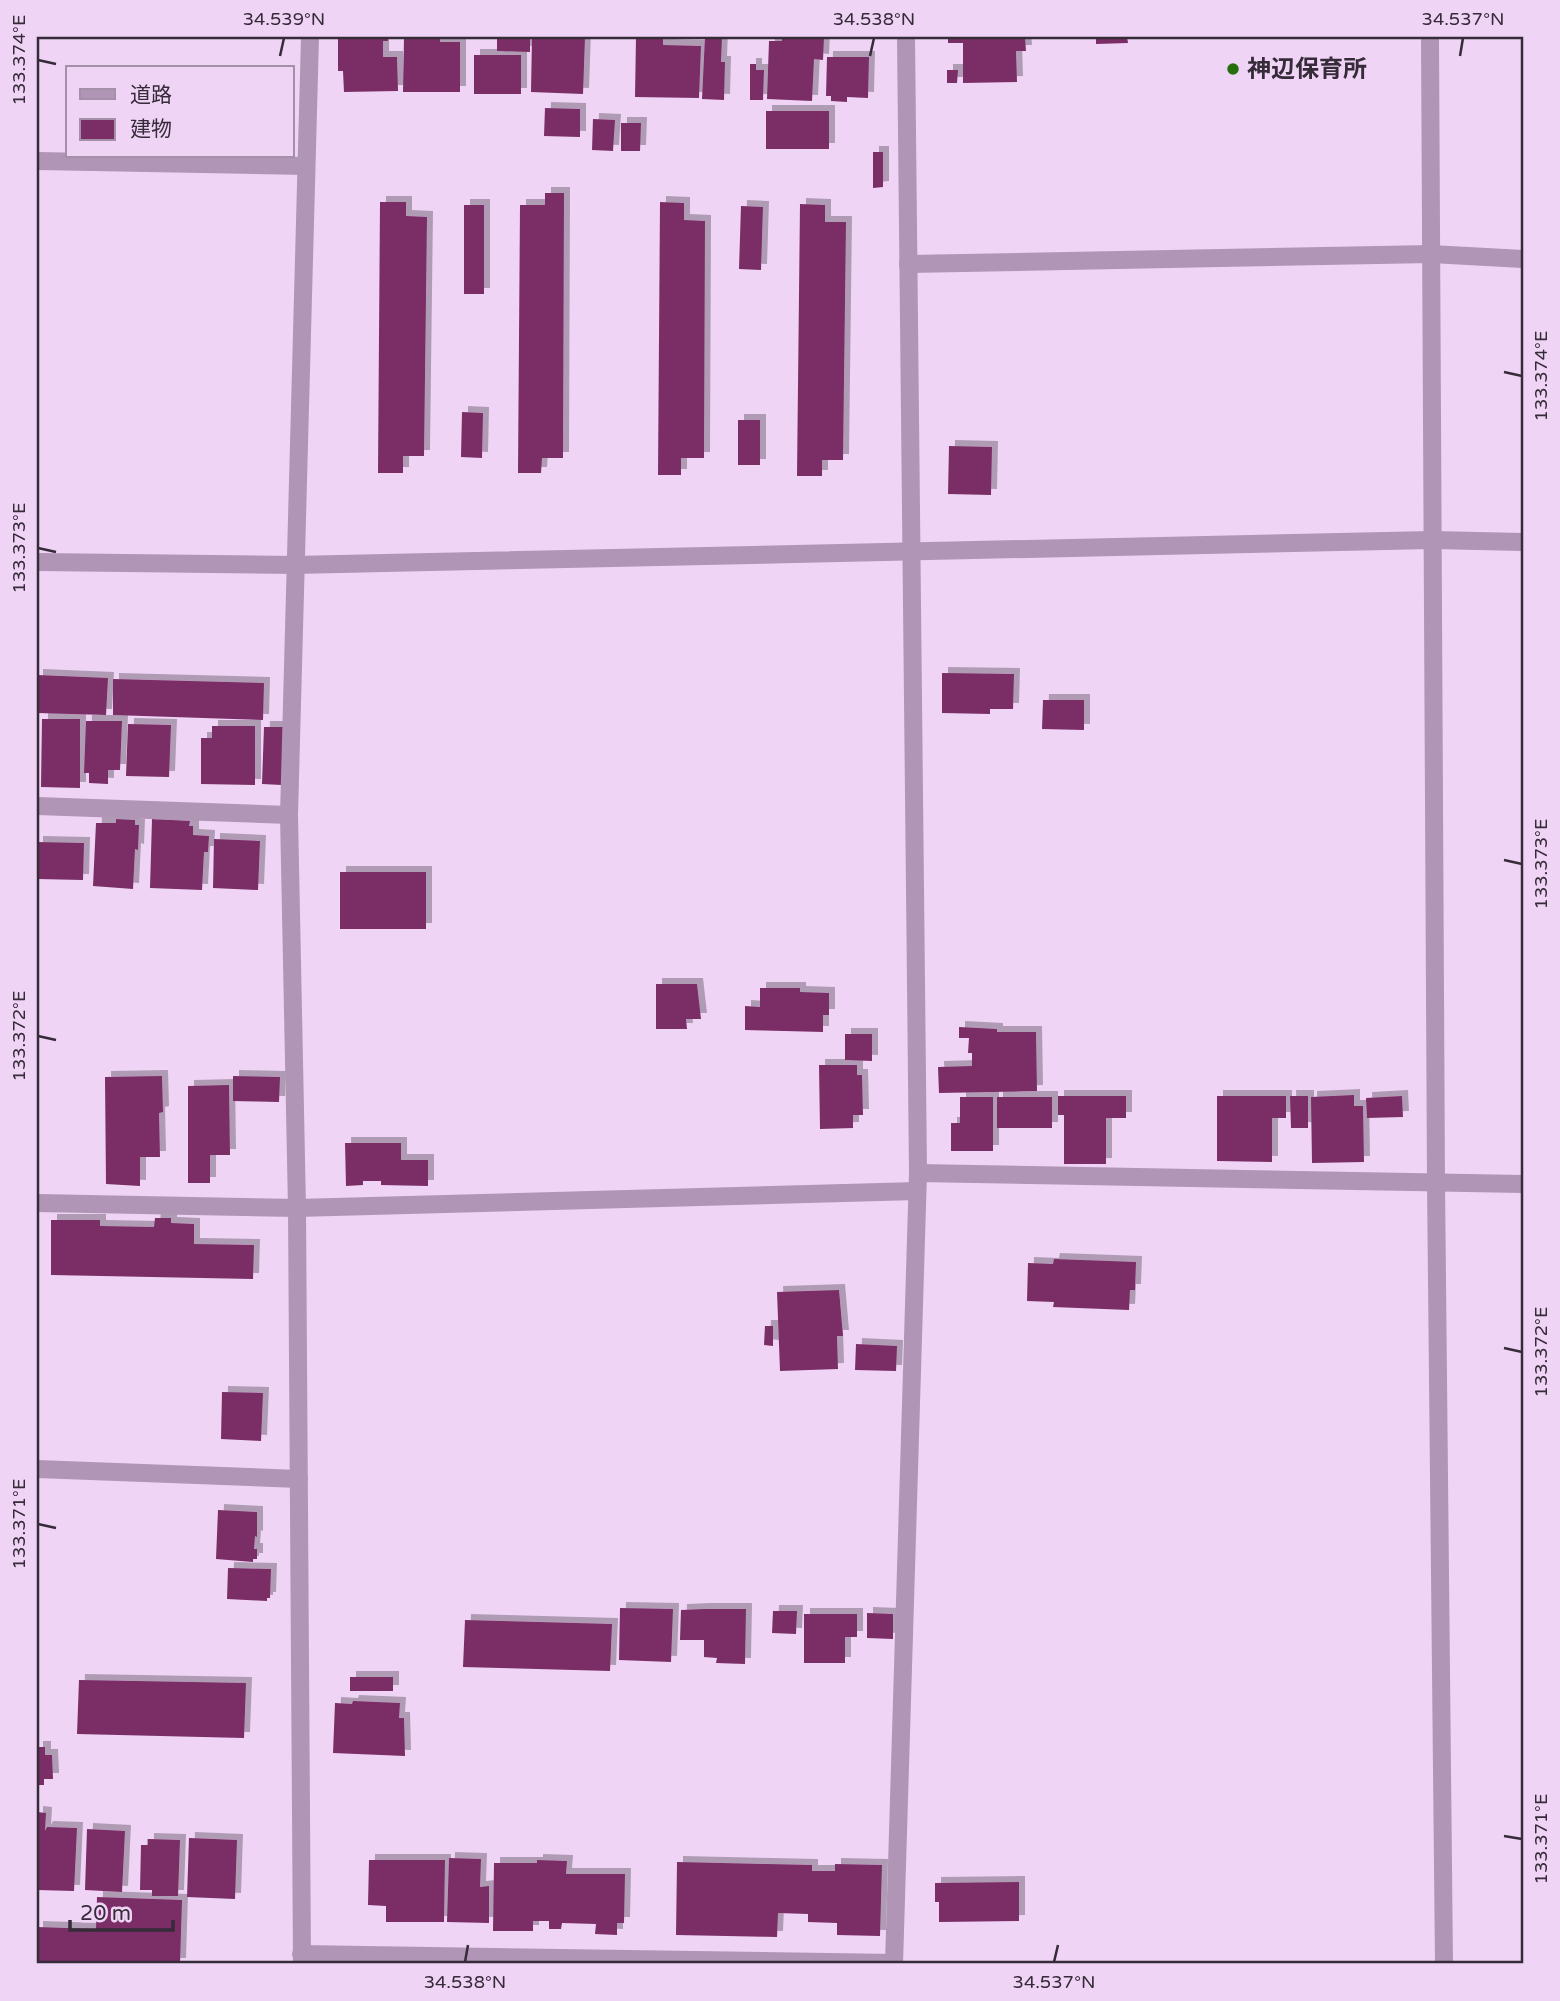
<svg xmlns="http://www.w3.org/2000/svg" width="1560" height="2001" font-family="'Varela Round','Noto Sans JP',sans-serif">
<defs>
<filter id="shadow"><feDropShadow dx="6" dy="-6" stdDeviation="0" flood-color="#0004"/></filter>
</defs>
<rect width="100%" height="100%" fill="#efd4f6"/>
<!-- building -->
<g fill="#7a2e65" filter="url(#shadow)">
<polygon points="338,37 388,37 388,41 383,41 383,57 397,57 398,91 344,92 343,71 338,71"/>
<polygon points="404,37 440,37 440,42 460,42 460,92 403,92"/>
<polygon points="497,37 530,37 530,52 497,51"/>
<polygon points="532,37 585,37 583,94 531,92"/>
<polygon points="636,37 663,37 663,45 701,46 699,98 635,97"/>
<polygon points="705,37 722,37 721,62 725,62 724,100 702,99"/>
<polygon points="782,37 824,37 823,60 814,59 812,101 767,99 769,41 782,41"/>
<polygon points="948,37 1025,37 1026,51 1016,51 1017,82 963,83 963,43 948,43"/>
<polygon points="1096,37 1127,37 1128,43 1096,44"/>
<rect x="474" y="55" width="47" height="39"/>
<polygon points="827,57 869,57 868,98 847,97 847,102 831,101 831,96 826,96"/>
<polygon points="750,64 756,64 756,70 764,70 763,100 750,100"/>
<polygon points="947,70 958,70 957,83 947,83"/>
<polygon points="545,108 580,109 580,137 544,136"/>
<rect x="766" y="111" width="63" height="38"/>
<polygon points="593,119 615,120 613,151 592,150"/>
<polygon points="621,123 641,123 640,151 621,151"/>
<polygon points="873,152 883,152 883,187 873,188"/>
<polygon points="545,193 564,193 563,458 542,458 541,473 518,473 520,205 545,205"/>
<polygon points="380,202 406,202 406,216 427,217 424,456 403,456 403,473 378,473"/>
<polygon points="660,202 684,203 684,220 705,221 704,458 681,458 681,475 658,475"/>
<polygon points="800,204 825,205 825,222 846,222 843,460 822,460 822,476 797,476"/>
<rect x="464" y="205" width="20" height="89"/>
<polygon points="741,206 763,207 761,270 739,269"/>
<polygon points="462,412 483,413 482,458 461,457"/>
<rect x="738" y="420" width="22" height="45"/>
<polygon points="949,446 992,447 991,495 948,494"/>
<polygon points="942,673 1014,674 1013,709 990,709 990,714 942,713"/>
<polygon points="37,675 108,678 106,715 37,713"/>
<polygon points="113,679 264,683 263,720 113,715"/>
<polygon points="1043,700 1084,700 1084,730 1042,729"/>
<polygon points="42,719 80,719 80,788 41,787"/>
<polygon points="86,721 122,721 120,770 108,770 108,784 89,783 89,773 84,773"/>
<polygon points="128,724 171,725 169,777 126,776"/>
<polygon points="212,726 255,726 255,785 201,784 201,738 212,738"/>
<polygon points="264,727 284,727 282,785 262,784"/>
<polygon points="116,819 135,820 135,825 139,825 138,850 135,849 133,889 93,886 96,823 116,823"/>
<polygon points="152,819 190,821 189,826 193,826 193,835 209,836 208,852 204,852 202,890 150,888"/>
<polygon points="214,839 260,841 258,890 213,888"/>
<polygon points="37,842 84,843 83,880 37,879"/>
<rect x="340" y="872" width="86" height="57"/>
<polygon points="656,984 697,984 701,1019 686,1019 687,1029 656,1029"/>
<polygon points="760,988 800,988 800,992 829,993 829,1015 823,1015 823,1032 745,1030 745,1006 760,1007"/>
<polygon points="959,1027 997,1029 997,1032 1036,1032 1037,1091 939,1093 938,1067 972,1066 972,1053 968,1053 969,1038 959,1038"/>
<polygon points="845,1034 872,1034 872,1061 845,1060"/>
<polygon points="819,1065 857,1065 857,1075 862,1075 863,1115 853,1115 853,1128 820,1129"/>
<polygon points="162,1076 163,1112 159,1113 160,1157 140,1157 140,1186 106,1184 105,1077"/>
<polygon points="233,1076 280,1077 279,1102 233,1101"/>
<polygon points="229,1085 230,1155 210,1155 210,1183 188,1183 188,1086"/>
<polygon points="1354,1095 1354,1106 1363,1106 1364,1162 1312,1163 1311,1097"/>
<polygon points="1058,1096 1126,1096 1126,1118 1106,1118 1106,1164 1064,1164 1064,1115 1058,1115"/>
<polygon points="1217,1096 1286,1096 1286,1118 1272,1118 1272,1162 1217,1161"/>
<polygon points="1290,1096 1308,1096 1308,1128 1291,1128"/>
<polygon points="1402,1096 1403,1117 1367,1118 1366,1098"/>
<polygon points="960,1097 993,1097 993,1151 951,1151 951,1123 960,1123"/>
<rect x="997" y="1097" width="55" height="31"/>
<polygon points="345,1143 401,1143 401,1160 428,1160 428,1186 381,1185 381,1181 363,1181 363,1185 346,1186"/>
<polygon points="155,1218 171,1218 171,1223 194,1224 194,1244 254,1245 253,1279 51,1275 51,1220 100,1220 100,1226 154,1227"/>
<polygon points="1054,1259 1136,1262 1135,1290 1130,1290 1129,1310 1053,1307 1054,1302 1027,1301 1028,1263 1053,1264"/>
<polygon points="839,1290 843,1336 837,1336 838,1369 780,1371 777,1292"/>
<polygon points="765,1326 773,1326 773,1346 764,1345"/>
<polygon points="856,1344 897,1346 896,1371 855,1370"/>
<polygon points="222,1392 263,1393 261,1441 221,1439"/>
<polygon points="218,1510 257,1512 257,1537 255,1536 254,1549 257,1549 257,1559 253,1559 253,1562 216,1559"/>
<polygon points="228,1568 271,1569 270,1598 267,1598 267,1601 227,1599"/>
<polygon points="620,1608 673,1609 671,1662 619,1660"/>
<polygon points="705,1609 746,1609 745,1664 716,1663 717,1658 704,1657 704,1640 680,1640 681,1610"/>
<polygon points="773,1611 797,1611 796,1634 772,1633"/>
<polygon points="867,1613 893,1614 893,1639 867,1638"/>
<polygon points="804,1614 857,1614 857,1637 845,1637 845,1663 804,1663"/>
<polygon points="465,1620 612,1624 610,1671 463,1667"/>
<rect x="350" y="1677" width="43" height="14"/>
<polygon points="79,1680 246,1683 244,1738 77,1734"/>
<polygon points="353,1701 400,1703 399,1718 404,1718 405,1756 333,1753 335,1703 352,1704"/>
<polygon points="37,1747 45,1747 45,1755 52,1755 53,1779 44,1779 44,1785 37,1785"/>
<polygon points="37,1812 46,1813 45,1831 47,1827 77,1828 74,1891 37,1890"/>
<polygon points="87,1829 125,1831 122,1892 85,1890"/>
<polygon points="189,1838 237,1840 235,1899 187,1897"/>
<polygon points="148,1839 180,1840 178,1896 152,1896 152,1890 140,1890 141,1845 148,1845"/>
<polygon points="449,1858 481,1859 480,1887 489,1886 489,1923 447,1922"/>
<polygon points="369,1860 445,1860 444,1922 386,1922 386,1906 368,1905"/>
<polygon points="537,1860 567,1861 566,1874 625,1874 624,1923 617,1923 617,1935 595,1934 596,1924 562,1923 561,1929 549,1929 549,1921 533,1921 533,1931 493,1931 494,1863 537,1863"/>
<polygon points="677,1862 812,1865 812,1871 835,1871 835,1864 882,1865 880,1936 837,1935 837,1923 808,1922 808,1914 778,1913 777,1937 676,1935"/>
<polygon points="1019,1882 1019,1921 939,1922 939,1902 935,1902 935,1883"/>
<polygon points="97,1897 182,1900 180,1964 37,1964 37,1927 96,1929"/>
</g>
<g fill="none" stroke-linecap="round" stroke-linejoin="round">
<!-- minor -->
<g stroke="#b095b6" stroke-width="18">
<polyline points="1430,37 1436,1183 1444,1964"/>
<polyline points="37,161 306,166"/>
<polyline points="908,264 1431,254 1523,259"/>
<polyline points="37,562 294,565 1432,540 1523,542"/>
<polyline points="37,806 289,815"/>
<polyline points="918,1173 1523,1184"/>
<polyline points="37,1203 297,1208 917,1191"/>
<polyline points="37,1469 299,1479"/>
<polyline points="301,1954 894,1963"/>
<polyline points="302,1964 297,1208 289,815 310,37"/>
<polyline points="894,1964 918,1173 906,37"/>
</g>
</g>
<!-- ticks -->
<path fill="none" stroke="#362b38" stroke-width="2.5" d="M 280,56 L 284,38M 870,56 L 874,38M 1460,56 L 1463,38M 38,60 L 56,64M 1504,372 L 1522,376M 38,548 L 56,552M 1504,860 L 1522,864M 38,1036 L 56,1040M 1504,1348 L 1522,1352M 38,1524 L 56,1528M 1504,1836 L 1522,1839M 465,1962 L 468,1945M 1054,1962 L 1058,1945"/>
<!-- markers -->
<circle fill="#266e0c" stroke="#efd4f6" stroke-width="2.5" cx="1233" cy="69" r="7"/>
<g text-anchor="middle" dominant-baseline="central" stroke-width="7" stroke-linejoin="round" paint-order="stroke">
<!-- poi labels -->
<g font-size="24" font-weight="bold" fill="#362b38" stroke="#efd4f6" text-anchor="start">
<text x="1247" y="69">神辺保育所</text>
</g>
</g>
<!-- border -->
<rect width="1560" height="2001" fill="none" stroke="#efd4f6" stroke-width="77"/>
<!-- legend -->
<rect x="66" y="66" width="228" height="91" fill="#efd4f6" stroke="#a590aa" stroke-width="2"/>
<rect x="80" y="89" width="35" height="10" fill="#b095b6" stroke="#a590aa" stroke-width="2"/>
<text x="130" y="102" font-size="21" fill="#362b38">道路</text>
<rect x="80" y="119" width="35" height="21" fill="#7a2e65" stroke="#a590aa" stroke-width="2"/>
<text x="130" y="136" font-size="21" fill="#362b38">建物</text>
<!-- scale -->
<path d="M70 1920v10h103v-10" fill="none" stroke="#362b38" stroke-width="3.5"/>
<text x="80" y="1920" font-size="21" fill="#362b38" stroke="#efd4f6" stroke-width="5" paint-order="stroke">20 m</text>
<rect x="38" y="38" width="1484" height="1924" fill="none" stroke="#362b38" stroke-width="2.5"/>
<g font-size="18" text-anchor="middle" fill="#362b38">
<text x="284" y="25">34.539°N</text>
<text x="874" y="25">34.538°N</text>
<text x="1463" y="25">34.537°N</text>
<text transform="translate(19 60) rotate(-90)" y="6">133.374°E</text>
<text transform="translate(1541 376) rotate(-90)" y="6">133.374°E</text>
<text transform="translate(19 548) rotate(-90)" y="6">133.373°E</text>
<text transform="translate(1541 864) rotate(-90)" y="6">133.373°E</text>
<text transform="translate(19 1036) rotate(-90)" y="6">133.372°E</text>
<text transform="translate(1541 1352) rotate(-90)" y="6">133.372°E</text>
<text transform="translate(19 1524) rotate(-90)" y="6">133.371°E</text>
<text transform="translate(1541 1839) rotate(-90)" y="6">133.371°E</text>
<text x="465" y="1988">34.538°N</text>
<text x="1054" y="1988">34.537°N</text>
</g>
</svg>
